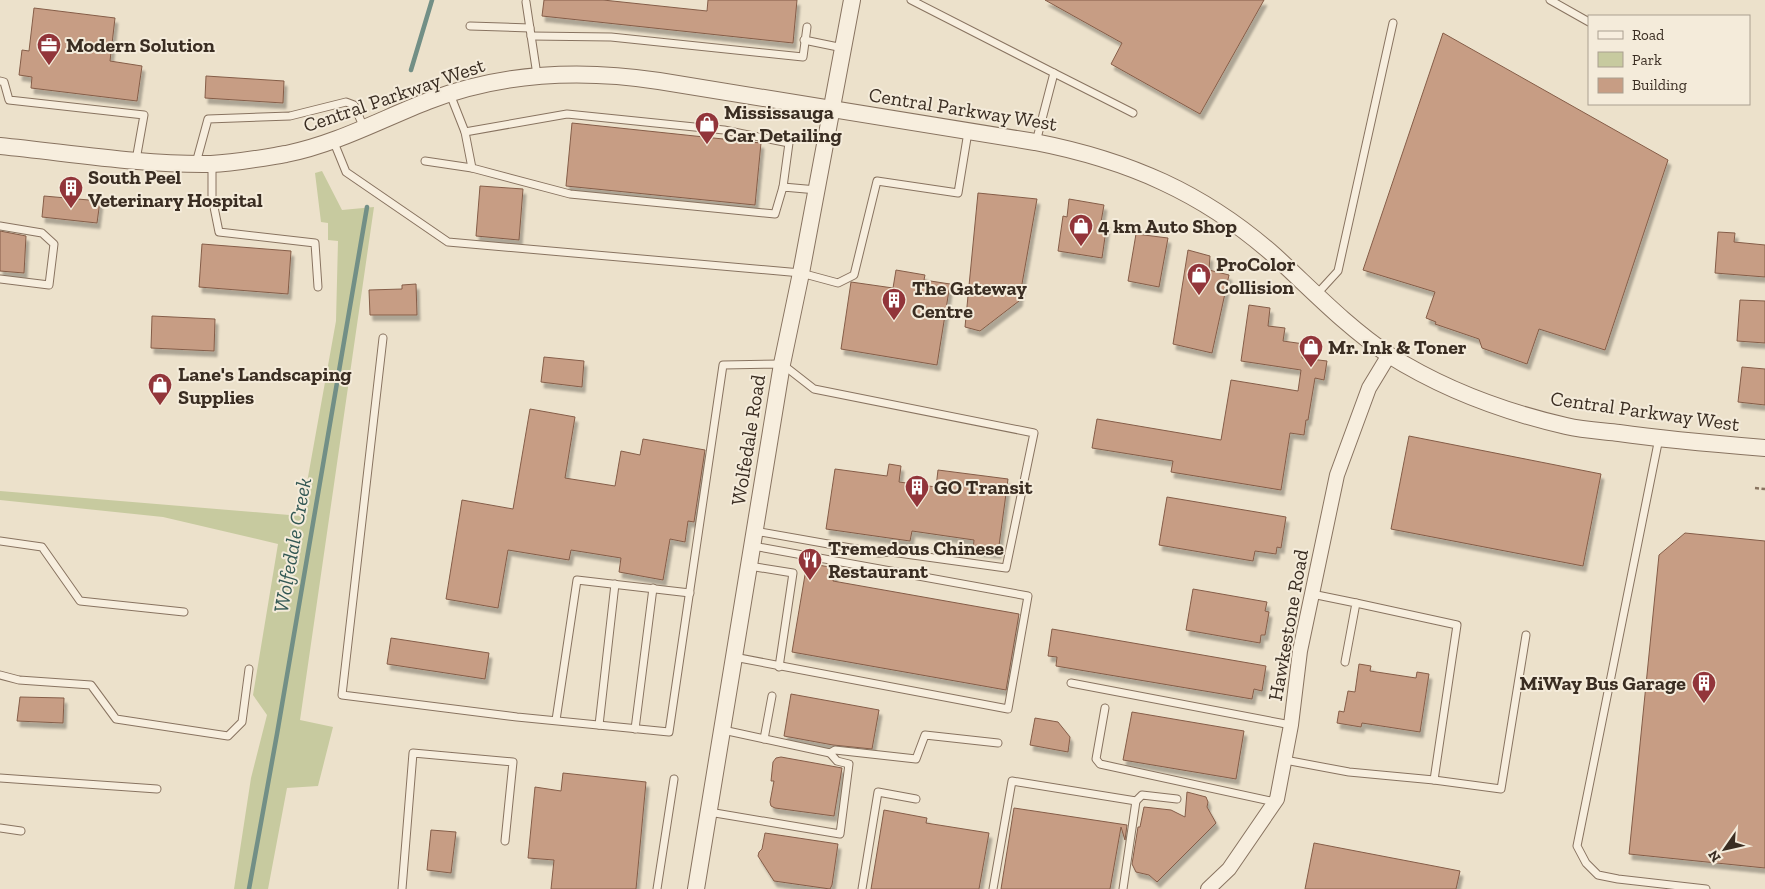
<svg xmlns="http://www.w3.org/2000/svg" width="1765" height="889" font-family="'Zilla Slab',serif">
<defs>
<filter id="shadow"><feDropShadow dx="3" dy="5.5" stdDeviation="1" flood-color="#0004"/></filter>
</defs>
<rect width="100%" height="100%" fill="#ece1cb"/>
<!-- green -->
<polygon fill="#c7ca9f" points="322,171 342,210 374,207 300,720 333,727 318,786 287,788 268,889 234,889 251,778 267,715 253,695 278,544 163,517 0,500 0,491 301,516 336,321 338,241 328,240 328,223 321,222 315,173"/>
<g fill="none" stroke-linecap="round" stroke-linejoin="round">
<!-- stream -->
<g stroke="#728f86" stroke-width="4.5">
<polyline points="411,70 432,0"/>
<polyline points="249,889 277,734 367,207"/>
</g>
</g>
<!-- building -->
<g fill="#c79d84" stroke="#855d48" filter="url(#shadow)">
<polygon points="544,0 603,0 707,11 708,0 797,0 793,43 542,16"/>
<polygon points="1045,0 1264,0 1200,114 1111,64 1122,43"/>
<polygon points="34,8 115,18 110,61 142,66 137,101 31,88 32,77 19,75 22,50 29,51"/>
<polygon points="1443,33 1668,160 1605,350 1539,329 1527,364 1482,348 1479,339 1435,324 1436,322 1426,318 1435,292 1363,270"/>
<polygon points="206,76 284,81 283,103 205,98"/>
<polygon points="572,123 761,143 755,205 566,186"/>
<polygon points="480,186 523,189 519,240 476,236"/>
<polygon points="978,193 1037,199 1019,301 980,331 965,327"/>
<polygon points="44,196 100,201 97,223 42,217"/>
<polygon points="1069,199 1104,205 1101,222 1107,223 1102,258 1058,251 1063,216 1067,217"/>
<polygon points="0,231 26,236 24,273 0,271"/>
<polygon points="1718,232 1735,233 1734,242 1765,245 1765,277 1715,273"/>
<polygon points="1136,234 1168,238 1159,287 1128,281"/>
<polygon points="202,244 291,251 288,294 199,287"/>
<polygon points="1188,250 1210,256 1209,270 1229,275 1212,353 1173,344"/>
<polygon points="896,270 925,275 924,280 950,284 937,365 841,349 851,282 893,288"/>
<polygon points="416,284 417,315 370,315 369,290 402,289 402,285"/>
<polygon points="1740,300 1765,301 1765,343 1737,341"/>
<polygon points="1249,305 1270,308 1268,326 1285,328 1283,341 1304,344 1302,358 1327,361 1324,380 1315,378 1308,420 1306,420 1304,435 1290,433 1281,490 1171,472 1173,461 1092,448 1097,419 1221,440 1231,380 1298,391 1301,370 1241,361"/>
<polygon points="152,316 215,319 214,351 151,348"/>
<polygon points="544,357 584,361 582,387 541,382"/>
<polygon points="1742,367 1765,369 1765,405 1738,402"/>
<polygon points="530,409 575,417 565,478 615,486 621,451 640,455 643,439 705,450 694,522 688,521 685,542 670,539 663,580 619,572 621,558 571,550 569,560 508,550 498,608 446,599 462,500 513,509"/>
<polygon points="1409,436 1601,474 1583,566 1391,529"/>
<polygon points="889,464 901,466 899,482 936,487 938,470 1008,479 998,553 973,550 974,540 912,531 910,541 826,529 835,469 887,476"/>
<polygon points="1167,497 1286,517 1281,548 1277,547 1276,554 1255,551 1253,561 1159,545"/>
<polygon points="1685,533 1765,541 1765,868 1629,854 1659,555"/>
<polygon points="807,563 835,568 833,581 1019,614 1006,690 792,652"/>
<polygon points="1193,589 1267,602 1265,611 1269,612 1265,635 1261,635 1260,643 1186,630"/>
<polygon points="1052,629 1266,666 1262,691 1254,689 1252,699 1056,666 1057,657 1048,656"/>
<polygon points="391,638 489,653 485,679 387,664"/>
<polygon points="1359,664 1371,666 1370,671 1416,678 1417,672 1429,674 1420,732 1362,723 1361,727 1337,723 1339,711 1344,712 1348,691 1355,692"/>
<polygon points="791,694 879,710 872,749 833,745 784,736"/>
<polygon points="20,697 64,698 63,723 17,721"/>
<polygon points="1132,712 1244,731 1236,779 1123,760"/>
<polygon points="1035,718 1058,722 1070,737 1068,752 1030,745"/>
<polygon points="781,757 842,768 834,816 775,808 771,806 770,802 774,781 771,781 773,762 776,758"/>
<polygon points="563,773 646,782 636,889 551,889 554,860 528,858 535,787 561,791"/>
<polygon points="1187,792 1206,797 1208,802 1207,807 1216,823 1157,882 1149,875 1136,872 1132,864 1138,827 1140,827 1144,807 1171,810 1185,817"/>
<polygon points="1014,808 1127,825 1125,840 1121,827 1110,889 1001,889"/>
<polygon points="884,810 927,818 926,823 989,833 979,889 871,889"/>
<polygon points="431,830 456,832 451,873 427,870"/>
<polygon points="765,833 838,844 832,885 830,889 774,881 758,856 759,852 762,849"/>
<polygon points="1314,843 1460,871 1456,889 1305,889"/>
</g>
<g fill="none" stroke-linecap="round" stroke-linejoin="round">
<defs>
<g id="service">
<polyline points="911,0 1054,73 1036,142"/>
<polyline points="1550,0 1589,22"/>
<polyline points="526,2 537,75"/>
<polyline points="470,26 530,28"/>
<polyline points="531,36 611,37 803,57 807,27"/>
<polyline points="804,40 843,48"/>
<polyline points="1054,73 1133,113"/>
<polyline points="0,81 4,82 9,100 144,115 136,160"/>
<polyline points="450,94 465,132 472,168 570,194 775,214 783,187 817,190"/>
<polyline points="465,132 567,114 724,130 789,143 783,187"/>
<polyline points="333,140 346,172 448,242 801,273 838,283 854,275 877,181 958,193 968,132"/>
<polyline points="425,161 472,168"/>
<polyline points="196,163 208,119 290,116 346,102 354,105 364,128"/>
<polyline points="212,164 212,197 219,232 315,243 318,287"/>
<polyline points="0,226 42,233 54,244 49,285 0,279"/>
<polyline points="1316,295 1338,271 1393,23"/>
<polyline points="383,338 342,695 517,717 669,732 723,365 782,364 814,389 1034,433 1006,568 891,552 879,553 755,531"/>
<polyline points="1659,438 1577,846 1586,863 1598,875 1618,879 1706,889"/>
<polyline points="0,541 42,547 80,601 184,612"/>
<polyline points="749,566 793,573 779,667"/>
<polyline points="1312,594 1356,603 1345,662"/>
<polyline points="734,657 1008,709 1028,596 753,546"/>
<polyline points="0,675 19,680 91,685 116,719 228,736 242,722 249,669"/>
<polyline points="1071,683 1291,725"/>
<polyline points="1105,708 1096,759 1100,764 1275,802"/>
<polyline points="556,720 577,580 690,593"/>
<polyline points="599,725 615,584"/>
<polyline points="635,729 653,588"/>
<polyline points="723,730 830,753 835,750 916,759 925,735 998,743"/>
<polyline points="764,739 772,696"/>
<polyline points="1285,760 1349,772 1434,780 1457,625 1356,603"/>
<polyline points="0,778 157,789"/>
<polyline points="1434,780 1501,789 1526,635"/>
<polyline points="1136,801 1142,795 1177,799"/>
<polyline points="709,812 840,834 849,764 837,761 830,753"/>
<polyline points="0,828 21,831"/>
<polyline points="402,889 413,753 513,762 505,841"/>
<polyline points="657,889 674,779"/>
<polyline points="862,889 878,792 916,799"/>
<polyline points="993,889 1012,781 1136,801 1123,889"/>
</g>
<polyline id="minor" points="1208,889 1229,869 1277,799 1291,725 1300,651 1337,475 1369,388 1389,355"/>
<g id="tertiary">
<path d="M 0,146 C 70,153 141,165 211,164 C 236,163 262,158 286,154 C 336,144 382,119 428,101 C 503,72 581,69 659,81 L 1035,142 C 1128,160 1204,193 1275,256 C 1312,290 1347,327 1389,355 C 1443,389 1505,412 1566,426 C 1583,430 1602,431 1619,433 C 1667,440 1716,444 1765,448"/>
<polyline points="696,889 782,364 801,273 852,0"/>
</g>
</defs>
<!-- service casing -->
<use href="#service" stroke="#887360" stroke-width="9"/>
<!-- minor casing -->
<use href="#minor" stroke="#887360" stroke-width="16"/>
<!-- tertiary casing -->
<use href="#tertiary" stroke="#887360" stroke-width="18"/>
<!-- path -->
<polyline stroke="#887360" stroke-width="2.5" stroke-dasharray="4 2.5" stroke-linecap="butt" points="1755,488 1765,489"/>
<!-- service -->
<use href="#service" stroke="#f7eede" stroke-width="7"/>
<!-- minor -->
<use href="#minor" stroke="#f7eede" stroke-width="14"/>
<!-- tertiary -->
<use href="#tertiary" stroke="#f7eede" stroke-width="16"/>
</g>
<!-- icons -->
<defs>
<symbol id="office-pin" viewBox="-11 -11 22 30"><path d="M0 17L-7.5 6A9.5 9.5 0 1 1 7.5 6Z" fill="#92353a" stroke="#f4ebda"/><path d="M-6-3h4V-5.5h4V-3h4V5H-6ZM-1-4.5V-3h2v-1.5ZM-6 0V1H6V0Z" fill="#fff"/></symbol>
<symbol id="shop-pin" viewBox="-11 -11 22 30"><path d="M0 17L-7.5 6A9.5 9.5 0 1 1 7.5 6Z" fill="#92353a" stroke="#f4ebda"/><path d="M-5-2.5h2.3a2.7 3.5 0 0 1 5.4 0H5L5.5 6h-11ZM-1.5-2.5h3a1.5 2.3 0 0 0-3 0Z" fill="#fff"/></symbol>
<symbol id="building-pin" viewBox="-11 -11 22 30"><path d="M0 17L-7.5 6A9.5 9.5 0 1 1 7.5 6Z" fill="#92353a" stroke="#f4ebda"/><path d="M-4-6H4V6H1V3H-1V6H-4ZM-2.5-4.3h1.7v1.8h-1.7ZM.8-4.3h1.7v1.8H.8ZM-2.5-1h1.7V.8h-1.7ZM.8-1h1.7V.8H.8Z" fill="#fff"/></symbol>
<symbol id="restaurant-pin" viewBox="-11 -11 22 30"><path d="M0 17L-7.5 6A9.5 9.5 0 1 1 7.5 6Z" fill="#92353a" stroke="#f4ebda"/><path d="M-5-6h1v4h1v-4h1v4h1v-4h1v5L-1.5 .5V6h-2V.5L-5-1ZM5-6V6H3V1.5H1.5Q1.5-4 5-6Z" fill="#fff"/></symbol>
</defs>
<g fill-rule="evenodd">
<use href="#office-pin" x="35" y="31" width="28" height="38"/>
<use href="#shop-pin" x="693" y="110" width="28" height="38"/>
<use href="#building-pin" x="57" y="174" width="28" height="38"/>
<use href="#shop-pin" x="1067" y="212" width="28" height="38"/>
<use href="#shop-pin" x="1185" y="261" width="28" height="38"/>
<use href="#building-pin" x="880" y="286" width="28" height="38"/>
<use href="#shop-pin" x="1297" y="333" width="28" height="38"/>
<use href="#shop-pin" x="146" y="371" width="28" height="38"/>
<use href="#building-pin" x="903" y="473" width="28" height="38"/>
<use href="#restaurant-pin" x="796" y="546" width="28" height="38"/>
<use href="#building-pin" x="1690" y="669" width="28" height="38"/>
</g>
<g text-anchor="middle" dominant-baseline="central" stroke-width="4" stroke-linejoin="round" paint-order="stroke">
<!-- poi labels -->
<g font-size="20" font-weight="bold" fill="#3a2d22" stroke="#f4ebda" text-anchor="start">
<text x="66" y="45">Modern Solution</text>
<text x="724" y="112">Mississauga<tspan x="724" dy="23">Car Detailing</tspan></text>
<text x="88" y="177">South Peel<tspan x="88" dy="23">Veterinary Hospital</tspan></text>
<text x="1098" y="226">4 km Auto Shop</text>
<text x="1216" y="264">ProColor<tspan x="1216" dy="23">Collision</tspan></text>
<text x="912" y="288">The Gateway<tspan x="912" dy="23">Centre</tspan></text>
<text x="1328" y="347">Mr. Ink &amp; Toner</text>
<text x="178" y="374">Lane's Landscaping<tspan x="178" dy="23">Supplies</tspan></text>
<text x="934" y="487">GO Transit</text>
<text x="828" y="548">Tremedous Chinese<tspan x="828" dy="23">Restaurant</tspan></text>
<text x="1686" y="683" text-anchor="end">MiWay Bus Garage</text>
</g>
<!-- street labels -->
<g font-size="20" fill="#3a2d22" stroke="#f4ebda">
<text transform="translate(394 95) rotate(-19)">Central Parkway West</text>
<text transform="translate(963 109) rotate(9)">Central Parkway West</text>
<text transform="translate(1645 411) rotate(8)">Central Parkway West</text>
<text transform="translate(748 440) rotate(-81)">Wolfedale Road</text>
<text transform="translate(1288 625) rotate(-80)">Hawkestone Road</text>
</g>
<!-- water labels -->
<g font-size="21" font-style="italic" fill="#335854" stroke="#f4ebda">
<text transform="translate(292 545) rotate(-80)">Wolfedale Creek</text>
</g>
</g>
<!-- legend -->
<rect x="1588" y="15" width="162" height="90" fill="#f4ebda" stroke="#aa9f90"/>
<rect x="1598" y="31" width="25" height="8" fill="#f7eede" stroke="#aa9f90"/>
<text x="1632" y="40" font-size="15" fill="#3a2d22">Road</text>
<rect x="1598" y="52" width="25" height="15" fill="#c7ca9f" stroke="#aa9f90"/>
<text x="1632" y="65" font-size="15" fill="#3a2d22">Park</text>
<rect x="1598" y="78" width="25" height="15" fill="#c79d84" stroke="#aa9f90"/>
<text x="1632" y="90" font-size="15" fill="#3a2d22">Building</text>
<!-- north arrow -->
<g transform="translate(1725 849) rotate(236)" stroke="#f4ebda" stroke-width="4" paint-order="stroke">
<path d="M0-4L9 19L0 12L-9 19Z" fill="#3a2d22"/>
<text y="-8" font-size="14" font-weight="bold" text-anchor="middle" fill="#3a2d22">N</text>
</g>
</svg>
